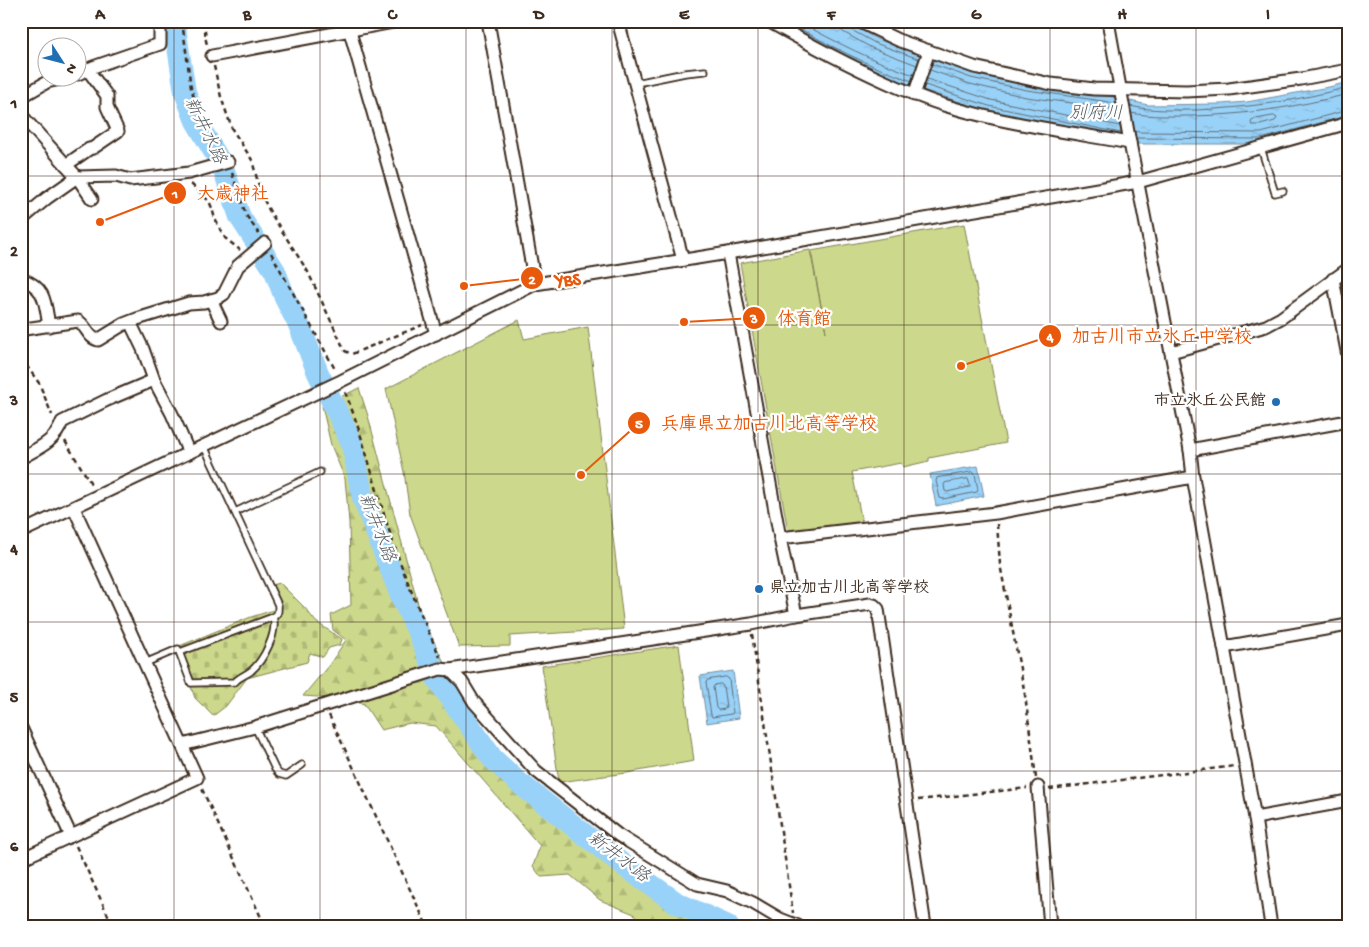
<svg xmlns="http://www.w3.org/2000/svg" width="1369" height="947" font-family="'Gochi Hand','Klee One',sans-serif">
<defs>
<pattern id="forest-firs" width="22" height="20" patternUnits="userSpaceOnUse" patternTransform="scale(1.25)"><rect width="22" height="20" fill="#ccd88b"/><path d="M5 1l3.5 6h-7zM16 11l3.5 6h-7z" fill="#b0ba78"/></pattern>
<pattern id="cemetery-stones" width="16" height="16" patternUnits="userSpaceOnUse" patternTransform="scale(1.25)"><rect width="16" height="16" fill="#ccd88b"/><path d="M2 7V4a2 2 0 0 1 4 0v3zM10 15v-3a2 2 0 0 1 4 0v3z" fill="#b0ba78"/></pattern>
<pattern id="water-ripples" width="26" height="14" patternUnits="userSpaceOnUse" patternTransform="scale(1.25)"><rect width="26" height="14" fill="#99d2f8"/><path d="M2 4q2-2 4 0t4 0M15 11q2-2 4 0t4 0" fill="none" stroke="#85b4d4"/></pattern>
</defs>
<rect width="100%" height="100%" fill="#fff"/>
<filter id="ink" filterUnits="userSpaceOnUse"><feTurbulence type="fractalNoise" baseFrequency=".02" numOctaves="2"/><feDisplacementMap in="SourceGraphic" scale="10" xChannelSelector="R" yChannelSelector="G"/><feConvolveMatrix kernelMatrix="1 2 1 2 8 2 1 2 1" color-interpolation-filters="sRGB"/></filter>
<g filter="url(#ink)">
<!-- forest -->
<polygon fill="url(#forest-firs)" stroke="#848154" points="359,388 368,416 421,615 459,693 499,750 558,814 595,842 644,870 705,912 739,926 650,926 634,914 600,900 570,875 541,877 533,866 540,846 436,726 410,723 381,730 364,704 345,699 303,696 329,665 346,640 333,630 331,615 351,605 349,522 345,479 331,445 322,406"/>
<!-- cemetery -->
<polygon fill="url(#cemetery-stones)" stroke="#848154" points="280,583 305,608 316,622 342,639 340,645 329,648 323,657 310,653 307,662 247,678 226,706 213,716 195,698 177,647 251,617 280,608 272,585"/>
<!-- pitch -->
<g fill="#ccd88b" stroke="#848154">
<polygon points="964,224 1006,443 929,458 929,461 903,467 901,463 852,472 862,522 788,531 740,263 810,250 826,332 811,251"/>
<polygon points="519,320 524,339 588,327 624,629 510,636 510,646 459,647 410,514 404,472 386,389"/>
<polygon points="679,645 694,761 627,773 559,782 542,666"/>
</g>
<!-- water -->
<g fill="url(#water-ripples)" stroke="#738fa1">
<polygon points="776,21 845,21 877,39 973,73 1028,86 1113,97 1148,105 1221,104 1247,102 1329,87 1348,82 1348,121 1262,144 1136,144 1120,137 987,111 908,85 883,76"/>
<polygon points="978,466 984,496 936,506 930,474"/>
<polygon points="733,671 739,718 707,723 700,676"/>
</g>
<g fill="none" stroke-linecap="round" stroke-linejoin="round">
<!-- shore -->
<g stroke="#616d75" stroke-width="1">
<path d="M 786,21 C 826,44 868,66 912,81"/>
<path d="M 798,21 C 835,42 873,61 914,75"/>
<polyline points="838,21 839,28 843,32 872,48 917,65"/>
<polyline points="844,21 844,25 846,27 875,43 919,59"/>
<polyline points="932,64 971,78 1027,90 1116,103"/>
<polyline points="930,70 970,84 1026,97 1117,109"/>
<polyline points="927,79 991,100 1120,126"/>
<polyline points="925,85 989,106 1121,133"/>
<path d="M 1130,106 C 1152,111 1173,110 1195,110 C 1247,108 1298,101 1348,87"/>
<path d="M 1131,113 C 1152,117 1172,116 1193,116 C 1245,115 1297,107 1348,94"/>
<polygon points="1274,116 1277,118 1275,121 1260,125 1252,125 1251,123 1252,120"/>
<polyline points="1135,131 1139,132 1261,133 1348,110"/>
<polyline points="1136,138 1261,139 1346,116"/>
<polygon points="973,472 975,474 978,490 977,492 943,499 940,498 936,481 937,478"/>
<polygon points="968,479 970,485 969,487 947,492 945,491 944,485 945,483"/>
<polygon points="726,677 729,679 733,713 731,714 712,717 711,715 706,682 708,680"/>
<polygon points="721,684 723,686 726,707 725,709 718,710 716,708 713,687 715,685"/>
</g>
<!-- river -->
<polyline stroke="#99d2f8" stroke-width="22" points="174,21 185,92 196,121 222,165 240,217 275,271 285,298 299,325 318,373 339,416 352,444 363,498 401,596 420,636 438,680 492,758 518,782 626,867 677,903 728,926"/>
<defs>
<g id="lane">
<polyline points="636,83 685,73 705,71"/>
<polyline points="1261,148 1275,193 1283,191"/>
<polyline points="235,512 320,472"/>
<path d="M 180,652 L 273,617 C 279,614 278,611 278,605 L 204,446"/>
<path d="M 145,663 L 178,649 L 191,683 L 235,682 C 239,677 246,675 251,671 C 264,660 278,632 273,617"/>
<polyline points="255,727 275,769 279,774 286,776 302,765"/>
</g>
<g id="street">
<polyline points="347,21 436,334"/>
<polyline points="488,21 535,284"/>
<polyline points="618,21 683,260"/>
<path d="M 768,21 C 807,43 846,64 886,82 C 906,91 926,100 947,106 C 1006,124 1068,132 1130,143"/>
<polyline points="858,21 898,40 974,67 1051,84 1094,89 1186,91 1229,89 1301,79 1348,70"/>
<polyline points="1108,21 1130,143 1190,450 1193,477 1255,818 1271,926"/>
<polyline points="212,56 399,21"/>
<polyline points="78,74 93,67 160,44 160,21"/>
<polyline points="914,95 929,51"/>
<polyline points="21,97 47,82 64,78"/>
<polyline points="21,113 23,117 77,177 92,199"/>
<polyline points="66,165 89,149 93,148 118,131 107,107 107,96 88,70"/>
<polyline points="21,220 47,198 77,177 116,176 130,180 189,173 228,162"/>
<polyline points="728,253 780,538 796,615"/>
<path d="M 21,279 C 46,287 45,303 49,326"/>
<polyline points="1333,279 1348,356"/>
<polyline points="211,300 221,321"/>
<polyline points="130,322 143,349 154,380 172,414 189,453"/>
<path d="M 21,332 L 25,329 L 78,321 C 86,325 88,338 98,340 L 124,324 L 137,319 L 189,303 L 204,302 L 218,298 L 224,294 L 238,266 L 265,243"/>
<polyline points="1171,352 1266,326 1281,318 1348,269"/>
<polyline points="1190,450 1348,421"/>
<path d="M 21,458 C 38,448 55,442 62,422 L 107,400 L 154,380"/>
<polyline points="21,532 341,381 535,284 728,253 1138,182 1348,123"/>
<polyline points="780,538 996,513 1193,477"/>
<polyline points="1224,647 1348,625"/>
<polyline points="450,670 462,682 474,702 536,771 618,835 697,884 727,891 753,903 780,919 798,926"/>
<polyline points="21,728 71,836"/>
<polyline points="182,745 255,727 440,669 450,670 751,624 796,615 870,604 874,605 878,609 925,926"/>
<polyline points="1038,787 1050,926"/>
<polyline points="1255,818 1348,801"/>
<polyline points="21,859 197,778 74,508"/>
</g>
</defs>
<!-- lane casing -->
<use href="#lane" stroke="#3b2a1e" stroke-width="9"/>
<!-- street casing -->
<use href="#street" stroke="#3b2a1e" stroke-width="15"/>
<!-- path -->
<g stroke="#3b2a1e" stroke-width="2.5" stroke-dasharray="5 4" stroke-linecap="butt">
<polyline points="182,21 191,88 200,116 223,152"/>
<polyline points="204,21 206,41 208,47"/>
<polyline points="214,66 221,97 232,129 252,160 261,194 270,212 308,272 345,351 352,354 422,325"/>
<polyline points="232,173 246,215 259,234"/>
<polyline points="191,184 209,201 212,208 215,219 225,238 240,250"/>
<polyline points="271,253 336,371"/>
<polyline points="21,358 39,383 52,415"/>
<path d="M 345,392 C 366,443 377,497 395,548 C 408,585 424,622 440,657"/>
<polyline points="65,441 93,487"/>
<polyline points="997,524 1000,564 1025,695 1036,778"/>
<polyline points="752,634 793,913"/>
<polyline points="329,715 427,926"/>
<polyline points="202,789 265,926"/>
<polyline points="1049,789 1235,766"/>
<polyline points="918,800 1027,788"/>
<polyline points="76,846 113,926"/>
<polyline points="573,926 587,919"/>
</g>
<!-- lane -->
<use href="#lane" stroke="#fff" stroke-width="5.5"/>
<!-- street -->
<use href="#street" stroke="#fff" stroke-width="11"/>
</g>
</g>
<!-- grid -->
<path fill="none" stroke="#3b2a1e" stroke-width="1" stroke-opacity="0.55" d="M 174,21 L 174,926M 320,21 L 320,926M 466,21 L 466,926M 612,21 L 612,926M 758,21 L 758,926M 904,21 L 904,926M 1050,21 L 1050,926M 1196,21 L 1196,926M 21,176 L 1348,176M 21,325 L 1348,325M 21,474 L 1348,474M 21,622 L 1348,622M 21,771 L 1348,771"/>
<!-- markers -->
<g fill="#1f6fb2" stroke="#fff" stroke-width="2">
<circle cx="1276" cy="402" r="5"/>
<circle cx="759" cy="589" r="5"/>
</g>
<g text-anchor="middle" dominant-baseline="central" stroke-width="4.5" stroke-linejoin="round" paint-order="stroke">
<!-- poi labels -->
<g font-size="16" font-weight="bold" fill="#3b2a1e" stroke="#fff" text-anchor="end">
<text x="1266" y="402">市立氷丘公民館</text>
<text x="769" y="589" text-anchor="start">県立加古川北高等学校</text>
</g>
<!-- water labels -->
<g font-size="18" font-style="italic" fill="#575c5f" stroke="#fff">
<text x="1096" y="114">別府川</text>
<text transform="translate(204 131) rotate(64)">新井水路</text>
<text transform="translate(376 528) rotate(69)">新井水路</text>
<text transform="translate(618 858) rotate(37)">新井水路</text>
</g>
</g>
<!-- callouts -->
<path fill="none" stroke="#e8590c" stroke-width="2" d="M100 222L175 193M464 286L532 278M684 322L754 318M961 366L1050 336M581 475L639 423"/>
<g fill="#e8590c" stroke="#fff" stroke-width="2">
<circle cx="100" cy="222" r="5"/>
<circle cx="464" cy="286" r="5"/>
<circle cx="684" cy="322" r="5"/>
<circle cx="961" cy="366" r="5"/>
<circle cx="581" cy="475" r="5"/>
<circle cx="175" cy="193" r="12"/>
<circle cx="532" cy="278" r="12"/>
<circle cx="754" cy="318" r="12"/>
<circle cx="1050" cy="336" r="12"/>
<circle cx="639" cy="423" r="12"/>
</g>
<g font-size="15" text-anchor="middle" font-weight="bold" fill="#fff">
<text x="175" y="198">1</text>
<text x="532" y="284">2</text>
<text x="754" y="323">3</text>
<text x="1050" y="341">4</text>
<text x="639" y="428">5</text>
</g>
<g font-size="18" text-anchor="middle" font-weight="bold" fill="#e8590c" stroke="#fff" stroke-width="4.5" stroke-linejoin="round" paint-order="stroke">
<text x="233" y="199">大歳神社</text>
<text x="568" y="285">YBS</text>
<text x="804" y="324">体育館</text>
<text x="1162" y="342">加古川市立氷丘中学校</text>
<text x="769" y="429">兵庫県立加古川北高等学校</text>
</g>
<!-- margin -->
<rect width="1369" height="947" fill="none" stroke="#fff" stroke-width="55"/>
<!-- north arrow -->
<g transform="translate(62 62) rotate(126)"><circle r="24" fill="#ffffff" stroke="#b1aaa5"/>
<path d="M0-4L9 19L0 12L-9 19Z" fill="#1f6fb2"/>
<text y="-8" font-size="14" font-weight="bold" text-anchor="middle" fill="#3b2a1e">N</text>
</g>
<rect x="28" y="28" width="1314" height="892" fill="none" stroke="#3b2a1e" stroke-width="2"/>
<g font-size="16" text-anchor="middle" font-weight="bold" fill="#3b2a1e">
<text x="100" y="19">A</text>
<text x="247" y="19">B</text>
<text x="392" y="19">C</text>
<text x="539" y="19">D</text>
<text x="684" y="19">E</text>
<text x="831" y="19">F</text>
<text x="976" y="19">G</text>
<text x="1122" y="19">H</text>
<text x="1268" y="19">I</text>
<text x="14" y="108">1</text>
<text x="14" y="256">2</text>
<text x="14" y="405">3</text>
<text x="14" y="554">4</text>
<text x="14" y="702">5</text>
<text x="14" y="851">6</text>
</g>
</svg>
